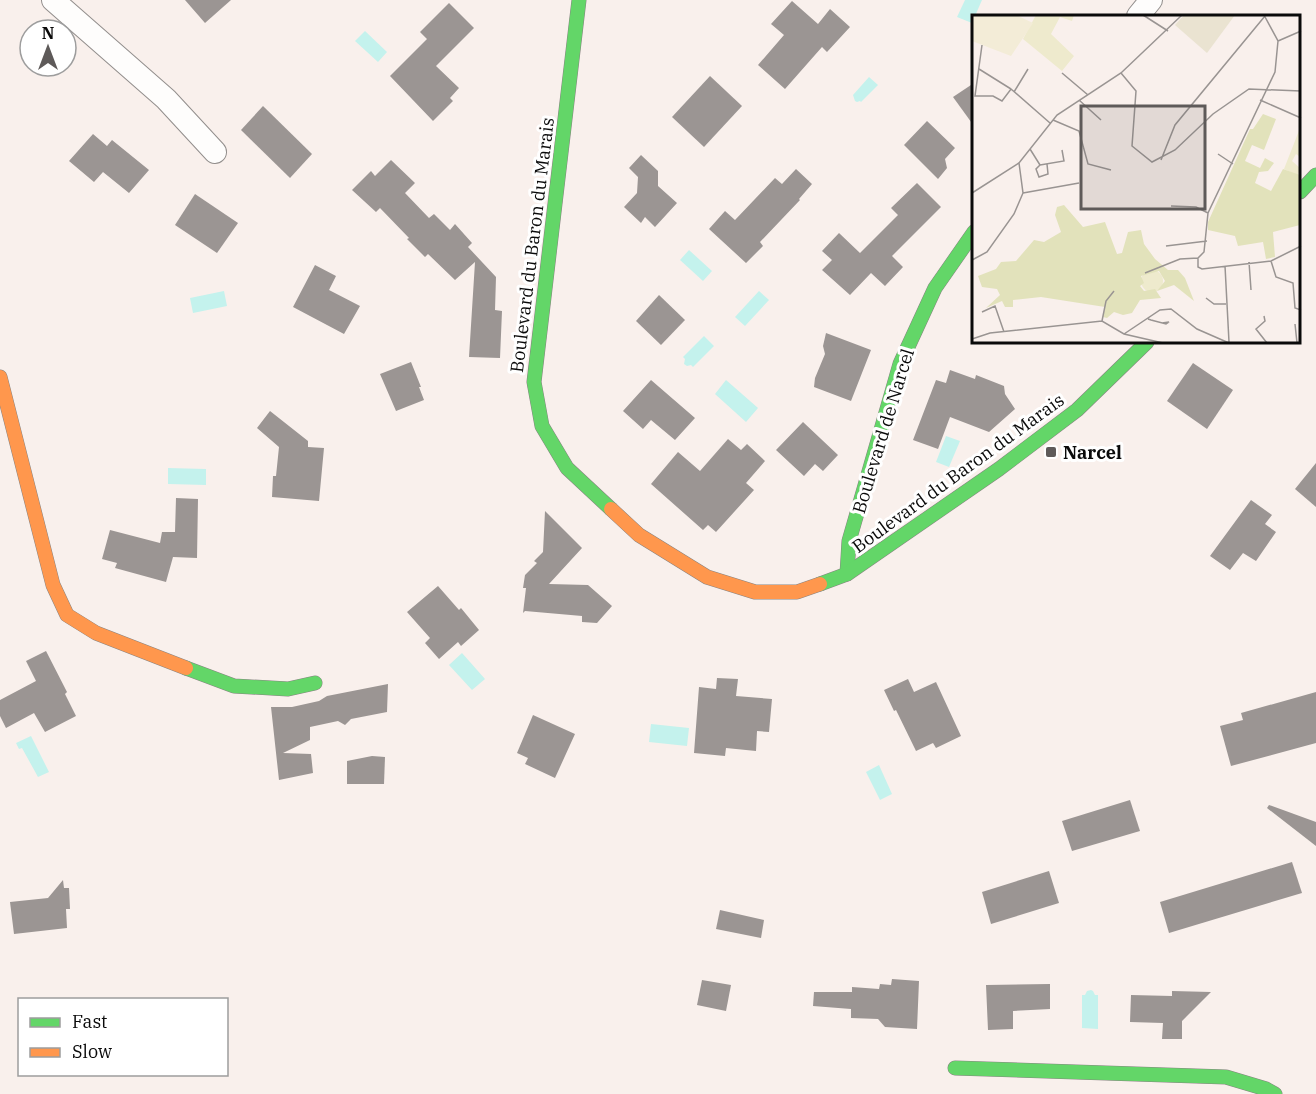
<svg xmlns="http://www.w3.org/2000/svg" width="1316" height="1094" font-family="'IBM Plex Serif',serif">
<rect width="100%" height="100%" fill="#f9f0ec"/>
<!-- water -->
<g fill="#c4f2ed">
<polygon points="965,0 982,0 972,23 957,17"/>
<polygon points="365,31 387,52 378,62 355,41"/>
<polygon points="869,77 878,85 861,102 860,101 857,102 855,101 853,95"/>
<polygon points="689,250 712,271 703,281 680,260"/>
<polygon points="224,291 227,306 193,313 190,298"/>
<polygon points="759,291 769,300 745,326 735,317"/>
<polygon points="704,336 714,346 693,367 691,365 687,366 684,364 685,359 683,357"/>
<polygon points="726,380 758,408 746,422 715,394"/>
<polygon points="946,436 960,441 949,467 936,462"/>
<polygon points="168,468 206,469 206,485 168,484"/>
<polygon points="462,653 485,679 472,690 449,665"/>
<polygon points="651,724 689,728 687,746 649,742"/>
<polygon points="31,736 49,772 38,777 22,748 19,749 16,743"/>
<polygon points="879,765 892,794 880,800 866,772"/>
<polygon points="1091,990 1093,991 1095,995 1098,995 1098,1029 1082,1028 1082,995 1085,995 1087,991"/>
</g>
<!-- building -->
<g fill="#9b9593">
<polygon points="185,0 231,0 205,23"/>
<polygon points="792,1 818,24 830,9 850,27 827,52 822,47 785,89 758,65 784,35 771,24"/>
<polygon points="449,3 474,28 436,66 459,88 450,98 453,101 433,121 390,76 427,39 420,32"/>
<polygon points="710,76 742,106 704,147 672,117"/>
<polygon points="974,83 974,126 953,97"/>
<polygon points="263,106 312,154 290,178 241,130"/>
<polygon points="927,121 955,148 945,159 947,168 938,179 904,145"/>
<polygon points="93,134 107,146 112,140 149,170 129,193 103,172 94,182 69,161"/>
<polygon points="641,155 658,171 658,186 677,203 655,227 645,217 641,223 624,207 637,193 638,177 629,168"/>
<polygon points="391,160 415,183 405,193 429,218 434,214 450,230 455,224 472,243 468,247 496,277 495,310 502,311 500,358 469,357 475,262 455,280 428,254 425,257 407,239 409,238 380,208 376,212 352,190 371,171 375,176"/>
<polygon points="796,169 812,184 799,199 800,200 760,242 763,246 746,263 709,229 725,211 735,220 775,178 782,184"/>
<polygon points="917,183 941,207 892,256 903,267 885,286 871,273 850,295 822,270 832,260 822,251 839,233 860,253 898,215 891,208"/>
<polygon points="195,194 238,223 217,253 175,225"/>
<polygon points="315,265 336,276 329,290 360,306 344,334 293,307"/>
<polygon points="659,295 685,320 661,345 636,321"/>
<polygon points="826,333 871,350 851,401 814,387 815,378 825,354 823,346"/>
<polygon points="411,362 421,387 419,387 424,400 396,411 380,374"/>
<polygon points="1193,363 1233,390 1207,429 1167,401"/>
<polygon points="950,370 975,379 976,375 1004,386 1005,394 1015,409 989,432 950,417 938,449 913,440 936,380 946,383"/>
<polygon points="651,380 695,418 675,440 651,420 643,429 623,411"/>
<polygon points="270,411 308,441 308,447 324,448 319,501 272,497 273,476 276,476 279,447 257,428"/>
<polygon points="803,422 838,455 823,471 815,464 804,476 776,450"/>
<polygon points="728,439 741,450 747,444 765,461 746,483 754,490 716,532 708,525 703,530 651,484 678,452 700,471"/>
<polygon points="1316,463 1316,507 1295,489"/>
<polygon points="176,498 198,499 197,558 173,557 166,582 115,568 117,563 102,559 110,530 160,543 162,532 175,532"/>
<polygon points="1251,500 1272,515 1265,524 1276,532 1256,561 1243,553 1230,570 1210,556"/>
<polygon points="545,511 582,548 549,584 588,585 612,606 597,623 582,622 582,616 525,611 523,613 526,588 523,588 525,575 537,563 534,561 543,552"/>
<polygon points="438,586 459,610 461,608 479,630 461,646 458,642 439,659 425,643 430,638 407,612"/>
<polygon points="46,651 67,692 65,694 76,716 45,732 34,713 6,728 0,716 0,700 36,681 26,661"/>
<polygon points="717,678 738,679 736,696 772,699 769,732 757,731 756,751 726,748 725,756 694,753 699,687 716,689"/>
<polygon points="908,679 914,692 936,682 961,736 936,748 933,743 916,751 896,710 894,711 884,690"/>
<polygon points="388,684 387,712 351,719 345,725 338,721 310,727 310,740 283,753 311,754 313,773 279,780 271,707 292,707 319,701 327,696"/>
<polygon points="1316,692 1316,743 1231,766 1220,726 1243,720 1241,713"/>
<polygon points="533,715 575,734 555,778 525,764 528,758 517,753"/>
<polygon points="372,756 385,757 384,784 347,784 347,761"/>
<polygon points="1130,800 1140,831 1072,851 1062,821"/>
<polygon points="1269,805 1316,822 1316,846 1267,808"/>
<polygon points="1292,862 1302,893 1169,933 1160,902"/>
<polygon points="1049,871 1059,903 991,924 982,892"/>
<polygon points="63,880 64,888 69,888 70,909 66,909 67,928 14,934 10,902 48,898"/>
<polygon points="720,910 764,920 761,938 716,929"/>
<polygon points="892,979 919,981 917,1029 885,1027 878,1019 851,1018 851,1009 813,1006 814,992 852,992 852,987 879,989 880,984 891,985"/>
<polygon points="702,980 731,985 726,1011 697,1005"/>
<polygon points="1050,984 1050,1009 1013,1011 1013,1029 988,1030 986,985"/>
<polygon points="1172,991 1211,992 1182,1021 1182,1039 1162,1039 1163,1023 1130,1022 1131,995 1172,996"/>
</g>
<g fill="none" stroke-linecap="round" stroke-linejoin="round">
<defs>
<g id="street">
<polyline points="53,0 166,99 215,152"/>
<polyline points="1138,16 1151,0"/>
</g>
<g id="fast">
<polyline points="579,0 534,382 542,426 567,468 611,509"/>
<polyline points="1300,192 1316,175"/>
<polyline points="847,574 849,541 900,364 935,288 974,232"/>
<polyline points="820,584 847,574 999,469 1077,410 1147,342"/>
<polyline points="186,668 234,686 288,689 315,683"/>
<polyline points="955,1068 1226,1077 1266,1089 1275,1094"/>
</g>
<g id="slow">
<polyline points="0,377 53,585 67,615 96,633 186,668"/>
<polyline points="611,509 639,535 707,577 755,592 797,592 820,584"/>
</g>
</defs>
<!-- street casing -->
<use href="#street" stroke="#928e8c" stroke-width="24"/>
<!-- fast casing -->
<use href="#fast" stroke="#888482" stroke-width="15"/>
<!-- slow casing -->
<use href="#slow" stroke="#888482" stroke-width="15"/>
<!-- street -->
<use href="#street" stroke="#fefdfc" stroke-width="22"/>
<!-- fast -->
<use href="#fast" stroke="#63d668" stroke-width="14"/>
<!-- slow -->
<use href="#slow" stroke="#ff974d" stroke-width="14"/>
</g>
<!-- markers -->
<rect fill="#5e5a59" stroke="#fff" stroke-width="2" x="1045" y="446" width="12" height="12" rx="3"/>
<g text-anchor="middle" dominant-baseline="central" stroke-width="6" stroke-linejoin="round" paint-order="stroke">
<!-- street labels -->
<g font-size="18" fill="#0a0a0a" stroke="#fff">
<text transform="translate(532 245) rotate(-83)">Boulevard du Baron du Marais</text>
<text transform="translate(883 431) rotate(-73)">Boulevard de Narcel</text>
<text transform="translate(958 473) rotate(-36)">Boulevard du Baron du Marais</text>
</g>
<!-- poi labels -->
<g font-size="18" font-weight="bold" fill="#0a0a0a" stroke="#fff" text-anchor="start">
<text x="1063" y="452">Narcel</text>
</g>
</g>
<!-- overview -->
<g transform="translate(972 15)">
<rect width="328" height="328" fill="#f9f0ec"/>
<path d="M 64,0 L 102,0 L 100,6 L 88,2 L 79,19 L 102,41 L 90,56 L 51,24 ZM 328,113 L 328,142 L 324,139 L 320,146 L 328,153 L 326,161 L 312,154 ZM169 266a11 11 0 1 1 22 0a11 11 0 1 1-22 0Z" fill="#eeeacd"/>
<path d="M 291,99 L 304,104 L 292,135 L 280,130 L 273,146 L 288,153 L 293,143 L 302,148 L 296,156 L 287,157 L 283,168 L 299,176 L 311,154 L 328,160 L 328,210 L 301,217 L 303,242 L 294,244 L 291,227 L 266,231 L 263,221 L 236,215 L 236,207 L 278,114 L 281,114 ZM 92,190 L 111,212 L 133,207 L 145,239 L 150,238 L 156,217 L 169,215 L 172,229 L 183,244 L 196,255 L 206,255 L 213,263 L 222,286 L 202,270 L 185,276 L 193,266 L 187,256 L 169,261 L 172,268 L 168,271 L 172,276 L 183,274 L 189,283 L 168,285 L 160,298 L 151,300 L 142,297 L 135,303 L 131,302 L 133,292 L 69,282 L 41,285 L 41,292 L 33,292 L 30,286 L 14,293 L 28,280 L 25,274 L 10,272 L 6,261 L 24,254 L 29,247 L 44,246 L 62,225 L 72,227 L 89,217 L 83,200 L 85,192 Z" fill="#e2e2bb"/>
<path d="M 212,0 L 263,0 L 235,38 L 203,10 Z" fill="#eae3d1"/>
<path d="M 0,0 L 44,0 L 61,8 L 39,41 L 0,26 Z" fill="#f3ecd7"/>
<path fill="none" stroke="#999492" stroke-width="1.5" d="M 171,0 L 196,16M 306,26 L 329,16M 10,30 L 3,81 L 21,81 L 30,86 L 39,74 L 78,108M 7,54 L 39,74M 90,58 L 116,80M 149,58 L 164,76 L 160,131 L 180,147 L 203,135 L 241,99 L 277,74 L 329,76M 42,77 L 56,54M 107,85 L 129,105M 288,85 L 329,103M 81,105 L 107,116 L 116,149 L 139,155M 58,134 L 68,150M 246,139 L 261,149M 189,145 L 203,110 L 293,1M 68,150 L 64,154 L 67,162 L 76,159 L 75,149M 68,150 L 92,146 L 90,135M 0,178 L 47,148 L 85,100 L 149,58 L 210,0M 51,178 L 107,168M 199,191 L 224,192 L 236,198M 194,231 L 235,226M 226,243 L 226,252 L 230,254 L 299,246 L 329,231M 0,245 L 15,237 L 42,199 L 51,178 L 47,148M 299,246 L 304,262 L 321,268 L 323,293 L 329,295M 277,247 L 279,275M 253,251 L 257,327M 173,258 L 208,244 L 226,243 L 232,237 L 236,198 L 303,57 L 306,26 L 292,0M 234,283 L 242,289 L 254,289M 10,297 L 23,291 L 32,317M 292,301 L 293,306 L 284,314 L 295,328M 176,304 L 179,305 L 194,309 L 197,307 L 190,308M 130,306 L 134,286 L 142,276M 323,309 L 325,328M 152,319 L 188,295 L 199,294 L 225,314 L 257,328M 0,324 L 18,318 L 130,306 L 152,319 L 191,328"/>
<path fill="#5e5a59" fill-opacity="0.15" stroke="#5e5a59" stroke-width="3" d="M 109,91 L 233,91 L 233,194 L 109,194 Z"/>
<rect width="328" height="328" fill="none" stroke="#0a0a0a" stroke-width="3"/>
</g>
<!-- legend -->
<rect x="18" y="998" width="210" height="78" fill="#ffffff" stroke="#9d9d9d" stroke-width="1.5"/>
<rect x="30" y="1018" width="30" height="9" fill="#63d668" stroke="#9d9d9d" stroke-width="1.5"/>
<text x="72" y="1028" font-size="18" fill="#0a0a0a">Fast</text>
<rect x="30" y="1048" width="30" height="9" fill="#ff974d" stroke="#9d9d9d" stroke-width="1.5"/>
<text x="72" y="1058" font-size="18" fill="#0a0a0a">Slow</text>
<!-- north arrow -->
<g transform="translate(48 48)"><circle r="28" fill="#ffffff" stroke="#9d9d9d" stroke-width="1.5"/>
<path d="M0-4.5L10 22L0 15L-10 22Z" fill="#5e5a59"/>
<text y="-9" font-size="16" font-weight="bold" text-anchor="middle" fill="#0a0a0a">N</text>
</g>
</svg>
